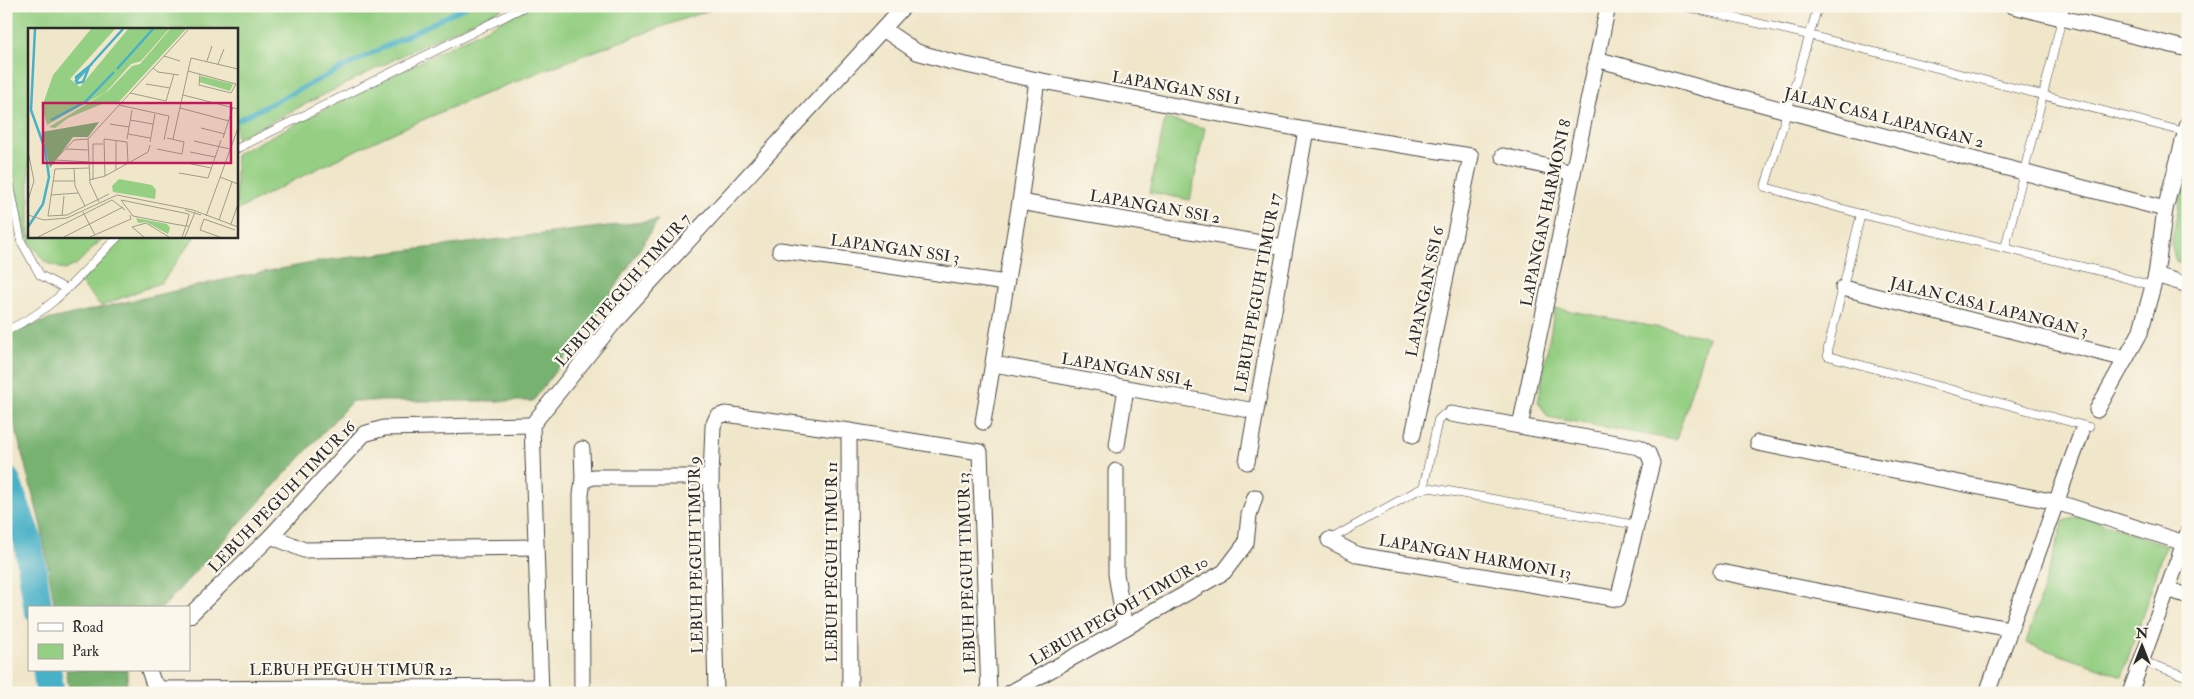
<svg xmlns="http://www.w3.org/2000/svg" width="2194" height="699" font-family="'IM FELL Double Pica',serif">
<rect width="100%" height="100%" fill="#fbf7ec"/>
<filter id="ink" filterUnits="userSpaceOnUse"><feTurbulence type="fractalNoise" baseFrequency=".02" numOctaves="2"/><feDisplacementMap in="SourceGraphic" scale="10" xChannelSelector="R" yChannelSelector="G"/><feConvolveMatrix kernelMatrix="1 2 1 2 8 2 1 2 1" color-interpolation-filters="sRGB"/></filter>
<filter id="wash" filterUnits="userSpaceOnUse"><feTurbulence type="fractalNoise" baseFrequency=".0096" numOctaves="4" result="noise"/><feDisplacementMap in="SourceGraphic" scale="20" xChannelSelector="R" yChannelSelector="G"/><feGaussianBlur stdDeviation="1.12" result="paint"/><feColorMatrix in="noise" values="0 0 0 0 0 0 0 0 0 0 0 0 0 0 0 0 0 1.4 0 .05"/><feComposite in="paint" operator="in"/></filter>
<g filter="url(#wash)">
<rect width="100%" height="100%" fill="#f0e6ca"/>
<!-- green -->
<g fill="#95cf83" stroke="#607d57">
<polygon points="6,6 507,6 417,48 236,139 236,29 29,29 29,236 105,236 78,263 65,270 45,262 29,242 18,205 10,159 10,116 6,88"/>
<path d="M 531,6 L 721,6 C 556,63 390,126 236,211 L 236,154 Z"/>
<polygon points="1165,119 1205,128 1190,200 1150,192"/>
<polygon points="2188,162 2188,265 2176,261 2171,244"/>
<polygon points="124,236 195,236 162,282 101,306 78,280"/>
<polygon points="1555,308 1708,337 1676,440 1548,417 1538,401"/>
<polygon points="2082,516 2166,545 2122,676 2026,643 2064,521"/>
</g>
<!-- forest -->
<g fill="#78b271" stroke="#526e4e">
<polygon points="658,220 603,307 533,401 352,401 162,608 55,608 41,526 6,393 6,334 51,319 227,279 328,260"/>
<polygon points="66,670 127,670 127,693 70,693"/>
</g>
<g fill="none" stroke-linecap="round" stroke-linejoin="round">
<!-- stream -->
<polyline stroke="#48b1c7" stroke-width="5" points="236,121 467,6"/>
<!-- river -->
<g stroke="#48b1c7" stroke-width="29">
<polyline points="6,481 28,541 38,608"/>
<polyline points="47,670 50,693"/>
</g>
</g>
</g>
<g filter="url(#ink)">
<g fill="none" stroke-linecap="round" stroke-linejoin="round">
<defs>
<g id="lane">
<polyline points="1683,6 1809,35 2185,132"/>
<polyline points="1818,6 1765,187 1861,214"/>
<polyline points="236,149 526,6"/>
<polyline points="6,166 21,241 40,275 66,289"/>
<polyline points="2005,248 2065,6"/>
<path d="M 6,330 C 53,313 83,270 119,236"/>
<polyline points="2089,427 1828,356 1828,348 1861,214 2104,272 2153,286"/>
<polyline points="1423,489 1438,420 1443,415 1451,414"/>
<polyline points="1329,540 1418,490 1432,488 1636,525"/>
<polyline points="2142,661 2188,677"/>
</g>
<g id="street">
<polyline points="2013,6 2188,49"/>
<polyline points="883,29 917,52 952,62 1037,80 1306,130 1471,156 1413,435"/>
<polyline points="1596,59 1787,111 2165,209"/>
<polyline points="1503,156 1573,173"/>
<polyline points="1020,202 1284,247"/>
<polyline points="780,250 1006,283"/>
<polyline points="2156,275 2188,285"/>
<polyline points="1843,288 2126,359"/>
<polyline points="994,364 1255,411"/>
<polyline points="2097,410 2140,333 2156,275 2165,209 2188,123"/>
<polyline points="983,422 1020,202 1037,80"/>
<polyline points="1520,426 1608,6"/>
<polyline points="849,431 850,693"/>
<polyline points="1758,443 2056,502 2184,543"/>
<polyline points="1117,445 1126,388"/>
<polyline points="582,449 583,480"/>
<polyline points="1247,462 1306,130"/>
<polyline points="1116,471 1116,574 1125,628"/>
<polyline points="271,536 304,550 536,547"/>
<polyline points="1329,540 1358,555 1618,599 1652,463 1648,453 1639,447 1451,414"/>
<polyline points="1721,572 2009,629"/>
<polyline points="2167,589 2188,596"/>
<polyline points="189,616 271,536 364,434 384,428 532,425"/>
<polyline points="149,670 153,682 161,689 541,687"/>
<polyline points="541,693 532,425 620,315 904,6"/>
<polyline points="582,693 581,495 583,480 594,477 711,477"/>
<polyline points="716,693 711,477 713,426 717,417 725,414 849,431 980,452 989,693"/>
<polyline points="1010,693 1224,572 1246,543 1249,515 1255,497"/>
<polyline points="1987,693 2081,434"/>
<polyline points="2130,693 2188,532"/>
</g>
</defs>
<!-- lane casing -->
<use href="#lane" stroke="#494743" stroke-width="9"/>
<!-- street casing -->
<use href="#street" stroke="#494743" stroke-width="17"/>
<!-- lane -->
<use href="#lane" stroke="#fff" stroke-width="8"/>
<!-- street -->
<use href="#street" stroke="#fff" stroke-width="15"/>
</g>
</g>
<g text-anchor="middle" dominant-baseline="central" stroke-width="4.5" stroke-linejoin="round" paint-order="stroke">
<!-- street labels -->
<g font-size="16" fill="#2b2b2b" stroke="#fbf7ec">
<text transform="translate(1176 88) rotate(10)">LAPANGAN SSI 1</text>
<text transform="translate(1884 118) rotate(14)">JALAN CASA LAPANGAN 2</text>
<text transform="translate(1155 207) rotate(10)">LAPANGAN SSI 2</text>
<text transform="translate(1546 213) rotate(-78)">LAPANGAN HARMONI 8</text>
<text transform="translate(895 249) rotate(8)">LAPANGAN SSI 3</text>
<text transform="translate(623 290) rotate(-49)">LEBUH PEGUH TIMUR 7</text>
<text transform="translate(1425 292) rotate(-78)">LAPANGAN SSI 6</text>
<text transform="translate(1258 293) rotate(-80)">LEBUH PEGUH TIMUR 17</text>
<text transform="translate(1989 307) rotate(14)">JALAN CASA LAPANGAN 3</text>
<text transform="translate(1127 370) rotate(10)">LAPANGAN SSI 4</text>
<text transform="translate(282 497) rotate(-46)">LEBUH PEGUH TIMUR 16</text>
<text transform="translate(696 555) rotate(-91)">LEBUH PEGUH TIMUR 9</text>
<text transform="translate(1475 557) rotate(10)">LAPANGAN HARMONI 13</text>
<text transform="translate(832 562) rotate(-90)">LEBUH PEGUH TIMUR 11</text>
<text transform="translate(967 573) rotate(-92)">LEBUH PEGUH TIMUR 13</text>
<text transform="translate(1119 611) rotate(-30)">LEBUH PEGOH TIMUR 10</text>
<text x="351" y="670">LEBUH PEGUH TIMUR 12</text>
</g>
</g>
<!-- overview -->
<g transform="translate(28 28)">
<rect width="210" height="210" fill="#f0e6ca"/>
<path d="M 63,1 L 87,1 L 42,51 L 52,59 L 100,1 L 141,1 L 113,33 L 103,36 L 78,64 L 19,97 L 14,79 L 25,47 ZM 142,1 L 158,1 L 89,76 L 79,74 L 40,90 L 27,100 L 21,99 L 80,63 L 104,38 L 112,36 ZM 173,48 L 205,56 L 202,63 L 171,54 ZM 91,151 L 124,157 L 128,162 L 127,171 L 85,164 L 84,158 ZM 108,190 L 139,196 L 142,200 L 140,206 L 118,194 L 110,195 Z" fill="#95cf83"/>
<path d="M 71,94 L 60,109 L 45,109 L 22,140 L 14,104 Z" fill="#78b271"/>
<path fill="none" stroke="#48b1c7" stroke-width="2.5" d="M 61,39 L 55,54 L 49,55 L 48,49 L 64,36M 89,41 L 125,1M 47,54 L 95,1M 23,92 L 57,74 L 86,44M 0,199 L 15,176 L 21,149 L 17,121 L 3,82 L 7,1"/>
<path fill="none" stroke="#a19b8a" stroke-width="1" d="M 136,28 L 152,33M 179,33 L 184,18M 190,36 L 196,21M 125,40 L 130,44 L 151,47M 160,43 L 208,56M 172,46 L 171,57 L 203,65 L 208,56M 118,56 L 142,60M 102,65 L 138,73 L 146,46M 155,67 L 210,81M 91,77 L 141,88 L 136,112M 152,80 L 201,93M 102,92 L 125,96M 82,96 L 101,99M 173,100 L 197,106M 100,106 L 122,110M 195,110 L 205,79M 60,111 L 46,112 L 27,132 L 61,134M 99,111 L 104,82M 145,111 L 163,30 L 210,41M 88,112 L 88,142M 166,113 L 202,121M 122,114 L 127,86M 38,121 L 61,122M 129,121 L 154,126 L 156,114 L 139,110M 0,123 L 6,153 L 0,172M 162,124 L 187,129M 159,135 L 183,140M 46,140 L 47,158 L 57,178M 61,140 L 27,141 L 20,188 L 39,187 L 81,166M 151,145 L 180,150 L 193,112M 77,148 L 76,111 L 99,114 L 100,135M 192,149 L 210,156M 61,152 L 77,148 L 120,124 L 122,117M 65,152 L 65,116 L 75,116M 25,153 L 46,153M 23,167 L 50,165M 71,174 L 62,155 L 60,111 L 160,2M 157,182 L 173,187M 55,184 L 67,207M 0,187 L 16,192 L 39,190 L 89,167 L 165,182 L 210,199M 34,188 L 36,168M 178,188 L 210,100M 191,192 L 204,154M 203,196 L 210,176M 10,209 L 84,172 L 97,182M 36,209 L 95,179M 62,209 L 103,191 L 102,187M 116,209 L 104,199 L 118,195 L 141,209M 154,209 L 158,198 L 161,187 L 161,186 L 93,172 L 105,188 L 146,196 L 158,198 L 161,198M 157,209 L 167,184M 192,209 L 172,202 L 176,191 L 207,202"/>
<path fill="#c2185b" fill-opacity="0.15" stroke="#c2185b" stroke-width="2.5" d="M 15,75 L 203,75 L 203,135 L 15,135 Z"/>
<rect width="210" height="210" fill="none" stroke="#2b2b2b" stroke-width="2.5"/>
</g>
<!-- margin -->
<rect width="2194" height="699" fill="none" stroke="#fbf7ec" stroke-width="25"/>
<!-- legend -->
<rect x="28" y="606" width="162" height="65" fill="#fbf7ec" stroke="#a8a59f"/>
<rect x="38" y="623" width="25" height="8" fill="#ffffff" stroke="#a8a59f"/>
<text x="72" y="632" font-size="15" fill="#2b2b2b">Road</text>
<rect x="38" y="644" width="25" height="15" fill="#95cf83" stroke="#a8a59f"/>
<text x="72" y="656" font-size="15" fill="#2b2b2b">Park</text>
<!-- north arrow -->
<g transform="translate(2142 646)" stroke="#fbf7ec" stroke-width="4" paint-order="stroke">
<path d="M0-4L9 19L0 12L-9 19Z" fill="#2b2b2b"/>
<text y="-8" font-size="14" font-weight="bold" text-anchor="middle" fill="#2b2b2b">N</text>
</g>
</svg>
